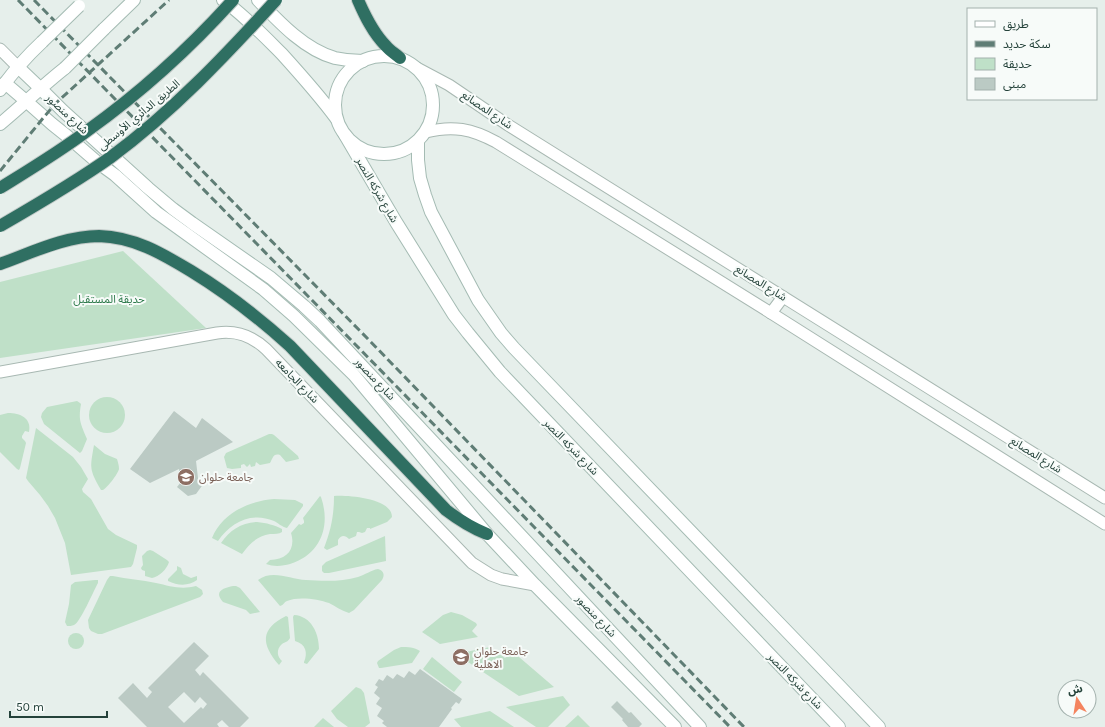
<svg xmlns="http://www.w3.org/2000/svg" width="1105" height="727" font-family="Karla,'Noto Sans Arabic',sans-serif">
<rect width="100%" height="100%" fill="#e6efeb"/>
<!-- green -->
<g fill="#bfe0c8">
<polygon points="123,251 206,328 0,358 0,282"/>
<circle cx="107" cy="415" r="18"/>
<path d="M 77,401 L 80,403 L 81,404 C 78,421 81,424 87,439 L 82,451 L 80,453 L 44,424 L 41,417 L 42,413 L 47,407 Z"/>
<path d="M 8,413 C 20,413 32,418 29,432 L 25,431 L 22,436 L 22,438 L 25,441 L 26,443 L 20,468 L 19,470 L 17,469 L 0,452 L 0,415 Z"/>
<polygon points="36,428 73,457 81,467 88,479 82,489 83,492 91,499 108,529 116,535 137,545 137,548 133,564 131,567 71,575 65,543 55,518 48,506 40,495 28,481 26,478"/>
<path d="M 269,434 L 272,434 L 274,435 L 298,456 L 299,459 L 286,462 L 280,455 C 273,453 273,458 270,463 L 260,465 L 256,462 L 255,466 L 251,467 L 250,464 L 247,467 L 244,464 L 241,465 L 241,468 L 232,469 L 227,468 L 224,457 L 226,453 Z"/>
<path d="M 94,445 L 105,454 L 117,459 C 118,462 119,466 119,469 C 118,474 107,488 103,490 L 101,490 C 89,469 90,468 94,445 Z"/>
<path d="M 320,496 L 321,497 C 331,526 321,554 290,564 C 283,566 274,567 266,564 L 270,560 C 287,560 296,549 291,533 L 299,524 L 301,525 L 304,523 L 304,521 L 303,518 Z"/>
<path d="M 334,496 C 347,495 392,498 392,517 L 387,522 L 370,529 L 370,528 L 367,528 L 365,532 L 362,533 L 359,532 L 357,532 L 356,536 L 349,539 C 345,535 341,535 338,540 L 338,545 L 327,550 L 324,548 C 331,530 334,515 334,496 Z"/>
<path d="M 274,499 L 295,500 L 303,504 L 303,506 L 287,528 C 282,527 278,523 274,521 C 251,511 230,523 218,541 L 212,538 C 222,513 249,501 274,499 Z"/>
<path d="M 257,522 C 267,523 274,525 282,529 L 282,532 C 279,534 275,534 270,534 C 257,536 249,544 242,554 L 221,543 C 230,530 241,523 257,522 Z"/>
<polygon points="385,536 386,561 329,573 324,573 322,571 322,566 326,562"/>
<path d="M 150,550 L 153,551 L 167,560 L 169,562 C 167,569 159,577 152,578 L 145,576 L 145,571 L 142,570 L 141,568 L 143,565 L 142,556 L 147,551 Z"/>
<path d="M 177,566 L 181,568 L 183,574 L 191,578 L 197,576 L 197,580 C 189,586 178,586 168,581 L 168,579 L 177,570 Z"/>
<path d="M 378,569 C 384,571 385,575 382,580 L 354,610 L 349,613 C 342,611 335,606 329,603 C 318,599 298,596 287,601 C 284,602 284,605 280,606 L 258,580 C 272,569 290,579 306,580 C 322,581 342,582 358,577 C 365,575 371,570 378,569 Z"/>
<path d="M 110,576 L 113,576 C 127,579 142,580 156,583 C 170,586 181,590 196,586 L 202,590 L 203,594 L 200,597 L 102,634 L 98,634 L 91,631 L 89,628 L 88,620 L 107,580 Z"/>
<path d="M 95,580 L 98,580 L 98,583 C 94,590 80,623 74,625 C 72,626 69,626 67,626 L 65,622 L 69,604 L 71,585 L 75,582 Z"/>
<path d="M 233,586 L 236,586 L 240,588 L 260,612 L 250,614 L 246,610 L 223,602 C 213,591 224,588 233,586 Z"/>
<polygon points="451,612 462,615 476,623 477,625 472,631 478,637 440,644 422,632 443,615"/>
<path d="M 294,615 C 311,616 319,633 319,649 L 307,664 L 304,663 L 304,662 C 308,653 306,644 295,641 L 293,617 Z"/>
<path d="M 286,616 L 288,617 L 290,638 C 288,642 285,642 282,644 C 276,649 277,657 282,661 L 279,665 C 261,644 260,629 286,616 Z"/>
<circle cx="76" cy="641" r="8"/>
<path d="M 401,647 C 408,647 414,647 420,651 L 412,663 L 381,668 L 379,668 L 377,663 L 378,661 L 394,650 Z"/>
<polygon points="490,647 505,658 512,651 554,687 519,696 456,654"/>
<polygon points="432,657 462,682 454,692 423,669"/>
<polygon points="356,687 361,689 364,693 370,723 365,727 348,727 337,719 331,711"/>
<polygon points="563,696 570,705 548,727 536,727 506,707"/>
<polygon points="490,711 514,727 461,727 454,719"/>
<polygon points="578,715 590,727 565,727"/>
<polygon points="323,718 334,727 314,727"/>
</g>
<!-- building -->
<g fill="#bbcac4" fill-rule="evenodd">
<polygon points="174,411 196,428 202,418 233,442 196,461 198,478 204,483 196,494 188,496 177,487 181,482 179,469 150,483 130,469"/>
<path d="M 194,642 L 209,656 L 195,670 L 200,676 L 203,672 L 249,718 L 240,727 L 229,727 L 222,720 L 217,724 L 219,727 L 147,727 L 118,698 L 133,683 L 147,698 L 152,692 L 148,688 ZM 184,692 L 195,703 L 200,697 L 207,704 L 203,709 L 201,707 L 184,723 L 168,707 Z"/>
<polygon points="420,669 462,699 459,704 456,702 451,708 452,709 439,727 387,727 382,723 384,721 377,716 382,708 376,704 380,698 374,693 378,687 375,685 379,679 383,681 387,675 393,679 397,674 404,678 409,671 415,675"/>
<polygon points="617,701 629,713 631,712 642,724 639,727 628,727 622,720 623,719 611,707"/>
</g>
<g fill="none" stroke-linecap="round" stroke-linejoin="round">
<defs>
<g id="street">
<polyline points="0,49 18,67"/>
<polyline points="417,68 449,85 508,125 1105,498"/>
<path d="M 426,132 C 453,125 472,129 496,142 L 771,313 L 1105,524"/>
<polyline points="771,313 783,297"/>
<path d="M 0,372 L 217,333 C 237,330 252,336 266,349 L 472,563 L 491,575 L 502,579 L 535,585"/>
</g>
<g id="secondary">
<path d="M 223,0 C 245,16 263,35 282,54 C 301,75 319,95 336,118"/>
<path d="M 258,0 C 279,22 305,50 335,58 C 344,60 353,61 363,61"/>
<polyline points="104,29 134,0"/>
<circle cx="384" cy="105" r="49"/>
<polyline points="18,67 40,88 63,111 148,188 173,209 192,223 271,278 304,306 320,321 700,727"/>
<polyline points="5,83 26,101 52,124 67,136 97,162 115,175 156,212 263,289 294,316 354,375 487,534 535,585 675,727"/>
<path d="M 0,90 C 12,73 26,57 42,42"/>
<path d="M 0,124 C 22,106 42,86 65,68"/>
<polyline points="345,135 396,222 454,315 468,333 500,372 839,727"/>
<polyline points="418,141 418,160 420,178 425,195 431,212 478,300 501,333 514,348 879,727"/>
</g>
<g id="highway">
<path d="M 358,0 C 365,16 373,33 386,46 C 390,51 396,54 400,58"/>
<path d="M 0,264 C 31,253 65,236 99,236 C 134,237 161,253 191,271 C 227,293 259,318 290,346 L 446,510 C 459,520 472,528 487,534"/>
</g>
</defs>
<!-- street casing -->
<use href="#street" stroke="#a8b8b2" stroke-width="13"/>
<!-- secondary casing -->
<use href="#secondary" stroke="#a4bbb3" stroke-width="14"/>
<!-- highway casing -->
<use href="#highway" stroke="#c2cac8" stroke-width="14"/>
<!-- street -->
<use href="#street" stroke="#fff" stroke-width="11"/>
<!-- secondary -->
<use href="#secondary" stroke="#fff" stroke-width="12"/>
<!-- highway -->
<use href="#highway" stroke="#2f6f62" stroke-width="12"/>
<!-- rail -->
<g stroke="#5f7d75" stroke-width="3" stroke-dasharray="8 4" stroke-linecap="butt">
<polyline points="18,0 730,727"/>
<polyline points="34,0 368,339 744,727"/>
<polyline points="0,171 44,117 55,104 169,0"/>
</g>
<defs>
<g id="secondary-bridge">
<polyline points="42,42 79,6"/>
<polyline points="65,68 104,29"/>
</g>
<g id="highway-bridge">
<path d="M 0,188 C 29,170 59,152 87,131 C 140,93 189,49 233,0"/>
<path d="M 0,226 C 38,204 76,182 111,157 C 172,112 225,56 276,0"/>
</g>
</defs>
<!-- secondary-bridge casing -->
<use href="#secondary-bridge" stroke="#a4bbb3" stroke-width="14" stroke-linecap="butt"/>
<!-- highway-bridge casing -->
<use href="#highway-bridge" stroke="#c2cac8" stroke-width="14" stroke-linecap="butt"/>
<!-- secondary-bridge -->
<use href="#secondary-bridge" stroke="#fff" stroke-width="12"/>
<!-- highway-bridge -->
<use href="#highway-bridge" stroke="#2f6f62" stroke-width="12"/>
</g>
<!-- icons -->
<defs>
<symbol id="university-disc" viewBox="-11 -11 22 22"><circle r="9.5" fill="#8d6e63" stroke="#f7fbf9"/><path d="M0-5L7-2L0 1L-7-2ZM-4 1L0 2.5L4 1V4Q0 6-4 4Z" fill="#fff"/></symbol>
</defs>
<g fill-rule="evenodd">
<use href="#university-disc" x="176" y="467" width="20" height="20"/>
<use href="#university-disc" x="451" y="647" width="20" height="20"/>
</g>
<g text-anchor="middle" dominant-baseline="central" stroke-width="4" stroke-linejoin="round" paint-order="stroke">
<!-- street labels -->
<g font-size="11" fill="#24423a" stroke="#f7fbf9">
<text transform="translate(487 110) rotate(34)">شارع المصانع</text>
<text transform="translate(67 114) rotate(43)">شارع منصور</text>
<text transform="translate(139 115) rotate(-40)">الطريق الدائري الأوسطى</text>
<text transform="translate(377 190) rotate(60)">شارع شركه النصر</text>
<text transform="translate(761 283) rotate(32)">شارع المصانع</text>
<text transform="translate(375 379) rotate(47)">شارع منصور</text>
<text transform="translate(297 381) rotate(46)">شارع الجامعه</text>
<text transform="translate(571 447) rotate(46)">شارع شركه النصر</text>
<text transform="translate(1036 455) rotate(32)">شارع المصانع</text>
<text transform="translate(596 616) rotate(47)">شارع منصور</text>
<text transform="translate(795 681) rotate(46)">شارع شركه النصر</text>
</g>
<!-- park labels -->
<g font-size="11" fill="#2d7a4b" stroke="#f7fbf9">
<text x="109" y="299">حديقة المستقبل</text>
</g>
<!-- education labels -->
<g font-size="11" fill="#785e54" stroke="#f7fbf9" text-anchor="start">
<text x="199" y="477">جامعة حلوان</text>
<text x="474" y="651">جامعة حلوان<tspan x="474" dy="13">الاهلية</tspan></text>
</g>
</g>
<!-- legend -->
<rect x="967" y="8" width="130" height="92" fill="#f7fbf9" stroke="#a3b1ad"/>
<rect x="975" y="21" width="20" height="6" fill="#ffffff" stroke="#a3b1ad"/>
<text x="1003" y="28" font-size="12" fill="#24423a">طريق</text>
<rect x="975" y="41" width="20" height="6" fill="#5f7d75" stroke="#a3b1ad"/>
<text x="1003" y="48" font-size="12" fill="#24423a">سكة حديد</text>
<rect x="975" y="58" width="20" height="12" fill="#bfe0c8" stroke="#a3b1ad"/>
<text x="1003" y="68" font-size="12" fill="#24423a">حديقة</text>
<rect x="975" y="78" width="20" height="12" fill="#bbcac4" stroke="#a3b1ad"/>
<text x="1003" y="88" font-size="12" fill="#24423a">مبنى</text>
<!-- north arrow -->
<g transform="translate(1077 699) rotate(348)"><circle r="19" fill="#f7fbf9" stroke="#a3b1ad"/>
<path d="M0-3L7 15L0 10L-7 15Z" fill="#f4845f"/>
<text y="-6" font-size="11" font-weight="bold" text-anchor="middle" fill="#24423a">ش</text>
</g>
<!-- scale -->
<path d="M10 711v6h97v-6" fill="none" stroke="#24423a" stroke-width="2"/>
<text x="16" y="711" font-size="12" fill="#24423a" stroke="#f7fbf9" stroke-width="3" paint-order="stroke">50 m</text>
</svg>
